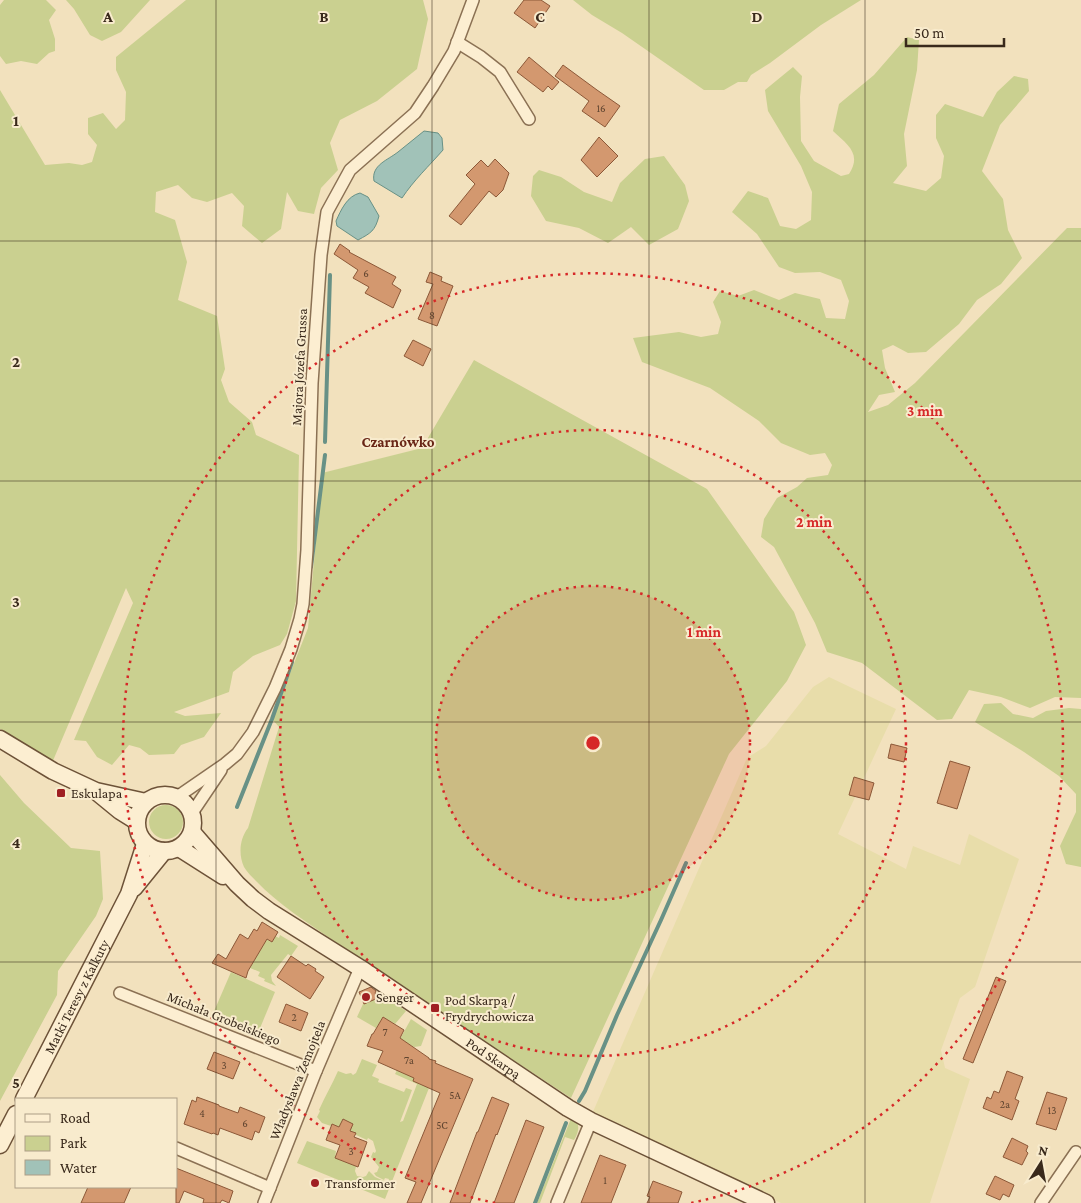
<svg xmlns="http://www.w3.org/2000/svg" width="1081" height="1203" font-family="'Crimson Pro',serif">
<rect width="100%" height="100%" fill="#f2e1bd"/>
<!-- farmland -->
<polygon fill="#e8ddaa" points="829,677 896,709 838,834 906,869 913,846 960,865 969,834 1019,859 975,987 960,998 941,1050 945,1068 970,1079 930,1203 781,1203 592,1114 747,758 766,746 813,687"/>
<!-- green -->
<g fill="#cad090">
<polygon points="4,0 46,0 56,10 49,20 55,39 55,51 49,53 37,64 21,61 6,64 0,56 0,5"/>
<polygon points="66,0 150,0 121,32 102,41 90,35 74,9"/>
<polygon points="186,0 423,0 428,19 417,69 377,101 340,120 330,143 338,170 321,188 314,214 298,211 287,192 281,229 262,243 242,226 244,206 232,193 207,202 192,198 178,185 156,192 155,212 175,220 187,262 178,300 217,316 225,369 221,380 229,402 252,422 256,435 299,455 296,601 287,634 280,645 253,656 233,672 229,692 174,712 185,716 221,713 204,737 181,745 174,754 149,755 140,748 129,745 112,765 97,757 86,741 74,740 133,603 126,588 52,763 0,729 0,90 45,165 69,163 82,165 92,162 97,145 88,134 88,118 103,113 116,129 125,120 126,92 116,70 116,57"/>
<polygon points="573,0 861,0 821,25 770,63 751,75 747,82 738,82 724,90 704,90 622,33 592,15"/>
<path d="M 907,37 L 919,40 L 917,70 L 904,134 L 907,166 L 893,183 L 926,191 L 941,178 L 944,156 L 936,138 L 936,115 L 945,104 L 983,117 L 997,92 L 1014,76 L 1028,79 L 1029,91 L 1000,125 L 982,171 L 1003,199 L 1008,230 L 1022,258 L 1001,284 L 977,300 L 959,324 L 926,352 L 908,353 L 893,345 L 882,350 L 885,368 L 895,392 L 879,395 L 868,412 L 888,405 L 915,383 L 1067,228 L 1081,228 L 1081,698 L 1055,697 L 1030,708 L 1001,697 L 969,690 L 952,719 L 937,720 L 862,663 L 827,652 L 815,623 L 774,547 L 761,537 L 764,519 L 777,498 L 797,487 L 807,478 L 828,475 L 832,465 L 825,453 L 810,455 L 781,443 L 759,421 L 710,388 L 642,362 L 633,338 L 679,332 L 701,337 L 718,334 L 721,322 L 713,302 L 720,291 L 738,296 L 754,290 L 779,300 L 795,293 L 820,299 L 826,318 L 845,319 L 849,301 L 841,280 L 820,272 L 795,273 L 779,267 L 757,234 L 732,212 L 748,191 L 768,198 L 780,226 L 796,229 L 811,220 L 812,192 L 801,166 L 768,111 L 765,90 L 793,67 L 802,76 L 800,97 L 801,141 L 814,161 L 841,176 L 849,174 C 862,154 848,145 833,131 L 839,104 L 874,75 Z"/>
<polygon points="664,156 685,185 689,201 678,229 649,245 631,227 608,243 579,228 546,221 531,196 533,176 539,170 561,177 584,192 612,202 620,183 645,159"/>
<path d="M 474,360 L 707,489 L 794,612 L 806,645 L 787,681 L 729,754 L 571,1098 C 492,1046 413,994 334,941 C 307,922 279,905 256,881 C 252,877 247,872 244,867 C 238,854 240,838 248,828 L 279,727 L 272,719 L 308,628 L 322,473 L 422,448 Z"/>
<polygon points="1001,703 1013,714 1033,718 1046,711 1069,708 1081,709 1081,867 1066,864 1060,846 1076,812 1076,794 1059,776 1024,752 975,722 984,704"/>
<polygon points="0,775 24,803 71,848 100,851 103,899 96,916 58,971 57,995 0,1101"/>
<circle cx="166" cy="822" r="17"/>
<polygon points="280,935 298,946 291,956 288,954 271,975 272,981 276,986 264,981 265,979 258,976 260,972 250,968 261,949 260,948 266,939 272,942 275,936 279,938"/>
<polygon points="231,972 275,992 258,1033 212,1016"/>
<polygon points="378,992 406,1011 395,1024 383,1017 376,1028 357,1017 363,1004 377,998"/>
<polygon points="411,1019 427,1030 421,1046 414,1047 400,1039"/>
<path d="M 362,1059 L 377,1065 L 372,1076 L 379,1079 L 378,1082 L 404,1092 L 406,1088 L 412,1090 L 400,1122 L 403,1121 L 417,1084 L 395,1074 L 398,1068 L 404,1070 L 429,1088 L 385,1199 L 297,1163 L 307,1141 L 336,1151 L 335,1158 L 356,1166 L 355,1171 L 357,1176 L 363,1177 L 366,1176 L 369,1171 L 375,1177 L 384,1181 L 383,1183 L 387,1185 L 389,1179 L 385,1178 L 384,1180 L 376,1176 L 374,1173 L 377,1172 L 379,1167 L 371,1157 L 373,1152 L 375,1153 L 376,1151 L 373,1141 L 368,1138 L 367,1140 L 332,1124 L 331,1126 L 322,1123 L 317,1117 L 320,1111 L 319,1110 C 325,1096 332,1085 338,1071 L 346,1074 L 351,1073 L 353,1075 L 356,1073 Z"/>
<path d="M 572,1116 C 581,1123 579,1132 574,1140 L 565,1137 L 540,1203 L 537,1203 Z"/>
</g>
<!-- water -->
<g fill="#a1c2b8" stroke="#689186">
<path d="M 424,131 L 438,133 L 442,138 L 443,150 C 429,166 414,180 402,198 L 374,181 C 371,165 388,160 398,152 C 407,145 415,138 424,131 Z"/>
<path d="M 360,193 L 368,197 L 379,216 C 375,231 371,233 358,240 L 337,226 L 336,221 C 341,210 347,196 360,193 Z"/>
</g>
<g fill="none" stroke-linecap="round" stroke-linejoin="round">
<!-- stream -->
<g stroke="#689186" stroke-width="4">
<polyline points="325,442 330,275"/>
<polyline points="311,567 325,455"/>
<polyline points="237,807 272,719 292,662"/>
<polyline points="579,1101 585,1091 617,1015 661,920 686,863"/>
<polyline points="535,1203 566,1123"/>
</g>
</g>
<!-- building -->
<g fill="#d3986f" stroke="#8c5838">
<polygon points="524,0 541,0 550,6 535,28 514,13"/>
<polygon points="529,57 559,82 552,90 548,86 543,92 517,72"/>
<polygon points="563,65 597,90 620,106 605,127 582,111 589,101 555,76"/>
<polygon points="599,137 618,156 597,177 581,160"/>
<polygon points="495,159 509,173 503,190 496,197 489,191 461,225 449,216 475,184 466,175 481,160 488,167"/>
<polygon points="340,244 350,251 349,252 396,277 392,284 401,290 393,308 365,293 369,287 353,278 358,270 334,254"/>
<polygon points="430,272 442,277 441,281 453,286 437,326 418,319 433,284 426,282"/>
<polygon points="413,340 431,349 423,366 404,356"/>
<polygon points="891,744 907,748 904,762 888,758"/>
<polygon points="950,761 970,767 957,809 937,803"/>
<polygon points="854,777 874,783 869,800 849,795"/>
<polygon points="262,922 278,932 272,942 267,939 248,971 246,978 212,963 218,954 226,959 240,934 248,939 254,929 257,931"/>
<polygon points="291,956 306,966 308,964 316,969 315,971 324,977 310,999 277,977"/>
<polygon points="996,977 1006,981 973,1063 963,1059"/>
<polygon points="371,987 376,991 375,993 378,998 364,1004 359,992"/>
<polygon points="286,1004 308,1013 301,1031 279,1022"/>
<polygon points="383,1017 404,1030 400,1038 429,1058 429,1059 436,1061 435,1063 473,1079 421,1203 407,1203 416,1182 405,1178 440,1093 413,1081 414,1078 378,1062 383,1051 367,1046 372,1034 373,1034"/>
<polygon points="214,1052 240,1062 233,1079 207,1069"/>
<polygon points="1007,1071 1023,1077 1015,1099 1019,1101 1012,1120 983,1108 987,1097 991,1099 994,1091 999,1093"/>
<polygon points="1047,1092 1067,1098 1056,1130 1036,1124"/>
<polygon points="197,1097 219,1105 219,1106 238,1113 240,1107 265,1117 259,1133 255,1131 252,1140 220,1128 218,1135 213,1133 212,1134 184,1124 192,1100 196,1102"/>
<polygon points="492,1097 509,1104 497,1135 496,1134 470,1203 450,1203 477,1132 478,1132"/>
<polygon points="343,1119 353,1124 350,1131 356,1133 354,1137 367,1142 358,1167 335,1158 340,1145 326,1140 332,1124 339,1127"/>
<polygon points="526,1120 544,1127 514,1203 494,1203"/>
<polygon points="1012,1138 1028,1146 1026,1151 1028,1153 1022,1165 1003,1157"/>
<polygon points="600,1155 626,1165 611,1203 581,1203"/>
<polygon points="176,1168 233,1191 229,1203 222,1200 220,1203 203,1203 204,1199 184,1191 179,1203 176,1203"/>
<polygon points="995,1176 1014,1185 1009,1197 1003,1194 1000,1200 986,1194"/>
<polygon points="653,1181 682,1192 678,1203 647,1203 650,1197 647,1196"/>
<polygon points="88,1187 131,1187 124,1203 81,1203"/>
</g>
<g fill="none" stroke-linecap="round" stroke-linejoin="round">
<defs>
<g id="street">
<polyline points="457,42 481,57 500,72 529,119"/>
<polyline points="177,797 225,764 237,754 253,732 275,688 291,649 300,619 303,604 307,550 312,383 321,255 327,212 350,170 415,113 433,86 454,51 473,0"/>
<polyline points="192,813 221,770"/>
<polyline points="120,993 316,1071"/>
<polyline points="176,1148 270,1188"/>
<polyline points="264,1203 316,1071 360,968"/>
<polyline points="557,1203 591,1121"/>
<polyline points="1041,1203 1076,1152"/>
</g>
<g id="secondary">
<polyline points="0,739 53,771 96,791 146,802"/>
<polyline points="98,793 120,811 136,821"/>
<circle cx="165" cy="823" r="28"/>
<path id="s1" d="M 192,832 L 237,884 L 253,899 L 269,911 L 360,968 L 568,1108 L 591,1121 L 766,1203"/>
<polyline points="179,848 223,876"/>
<polyline points="134,888 164,851"/>
<path id="s2" d="M 24,1099 L 129,894 L 145,844"/>
<polyline points="0,1145 16,1114"/>
</g>
</defs>
<!-- street casing -->
<use href="#street" stroke="#8b7154" stroke-width="14"/>
<!-- secondary casing -->
<use href="#secondary" stroke="#6d5238" stroke-width="19"/>
<!-- street -->
<use href="#street" stroke="#fceed1" stroke-width="11"/>
<!-- secondary -->
<use href="#secondary" stroke="#fceed1" stroke-width="16"/>
</g>
<!-- grid -->
<path fill="none" stroke="#39291b" stroke-width="1" stroke-opacity="0.55" d="M 216,0 L 216,1203M 432,0 L 432,1203M 649,0 L 649,1203M 865,0 L 865,1203M 0,241 L 1081,241M 0,481 L 1081,481M 0,722 L 1081,722M 0,962 L 1081,962"/>
<!-- distance rings -->
<circle cx="593" cy="743" r="157" fill="#d62828" fill-opacity=".12"/>
<g fill="none" stroke="#d62828" stroke-width="2.5" stroke-dasharray="2.5 5">
<circle cx="593" cy="743" r="157"/>
<circle cx="593" cy="743" r="313"/>
<path d="M495 1203A470 470 0 1 1 691 1203"/>
</g>
<!-- markers -->
<g fill="#9f1f22" stroke="#f8ebcd" stroke-width="2">
<rect x="56" y="788" width="10" height="10" rx="2.5"/>
<circle cx="366" cy="997" r="5"/>
<rect x="430" y="1003" width="10" height="10" rx="2.5"/>
<circle cx="315" cy="1183" r="5"/>
</g>
<g text-anchor="middle" dominant-baseline="central" stroke-width="4" stroke-linejoin="round" paint-order="stroke">
<!-- number labels -->
<g font-size="11" fill="#604530">
<text x="601" y="108">16</text>
<text x="366" y="273">6</text>
<text x="432" y="315">8</text>
<text x="294" y="1017">2</text>
<text x="385" y="1032">7</text>
<text x="409" y="1060">7a</text>
<text x="224" y="1065">3</text>
<text x="455" y="1095">5A</text>
<text x="1005" y="1104">2a</text>
<text x="1052" y="1110">13</text>
<text x="202" y="1113">4</text>
<text x="245" y="1123">6</text>
<text x="442" y="1125">5C</text>
<text x="351" y="1151">3</text>
<text x="605" y="1180">1</text>
</g>
<!-- street labels -->
<g font-size="14" fill="#39291b" stroke="#f8ebcd">
<text transform="translate(299 367) rotate(-87)">Majora Józefa Grussa</text>
<text stroke="none"><textPath href="#s2" startOffset="115">Matki Teresy z Kalkuty</textPath></text>
<text transform="translate(224 1018) rotate(22)">Michała Grobelskiego</text>
<text stroke="none"><textPath href="#s1" startOffset="379">Pod Skarpą</textPath></text>
<text transform="translate(297 1080) rotate(-68)">Władysława Żemojtela</text>
</g>
<!-- poi labels -->
<g font-size="14" fill="#39291b" stroke="#f8ebcd" text-anchor="start">
<text x="71" y="793">Eskulapa</text>
<text x="376" y="997">Senger</text>
<text x="445" y="1000">Pod Skarpą /<tspan x="445" dy="16">Frydrychowicza</tspan></text>
<text x="325" y="1183">Transformer</text>
</g>
<!-- neighbourhood labels -->
<g font-size="15" font-weight="bold" fill="#692616" stroke="#f8ebcd">
<text x="398" y="442">Czarnówko</text>
</g>
</g>
<g font-size="16" text-anchor="middle" font-weight="bold" fill="#39291b" stroke="#f8ebcd" stroke-width="4" stroke-linejoin="round" paint-order="stroke">
<text x="108" y="22">A</text>
<text x="324" y="22">B</text>
<text x="540" y="22">C</text>
<text x="757" y="22">D</text>
<text x="16" y="126">1</text>
<text x="16" y="367">2</text>
<text x="16" y="607">3</text>
<text x="16" y="848">4</text>
<text x="16" y="1088">5</text>
</g>
<circle cx="593" cy="743" r="8" fill="#d62828" stroke="#f8ebcd" stroke-width="2.5"/>
<g font-size="15" text-anchor="middle" font-weight="bold" fill="#d62828" stroke="#f8ebcd" stroke-width="4" stroke-linejoin="round" paint-order="stroke">
<text x="925" y="416">3 min</text>
<text x="814" y="527">2 min</text>
<text x="704" y="637">1 min</text>
</g>
<!-- legend -->
<rect x="15" y="1098" width="162" height="90" fill="#f8ebcd" stroke="#ac9d86"/>
<rect x="25" y="1114" width="25" height="8" fill="#fceed1" stroke="#ac9d86"/>
<text x="60" y="1123" font-size="15" fill="#39291b">Road</text>
<rect x="25" y="1136" width="25" height="15" fill="#cad090" stroke="#ac9d86"/>
<text x="60" y="1148" font-size="15" fill="#39291b">Park</text>
<rect x="25" y="1160" width="25" height="15" fill="#a1c2b8" stroke="#ac9d86"/>
<text x="60" y="1173" font-size="15" fill="#39291b">Water</text>
<!-- north arrow -->
<g transform="translate(1041 1163) rotate(11)" stroke="#f8ebcd" stroke-width="4" paint-order="stroke">
<path d="M0-4L9 19L0 12L-9 19Z" fill="#39291b"/>
<text y="-8" font-size="14" font-weight="bold" text-anchor="middle" fill="#39291b">N</text>
</g>
<!-- scale -->
<path d="M906 38v8h98v-8" fill="none" stroke="#39291b" stroke-width="2.5"/>
<text x="914" y="38" font-size="15" fill="#39291b" stroke="#f8ebcd" stroke-width="4" paint-order="stroke">50 m</text>
</svg>
